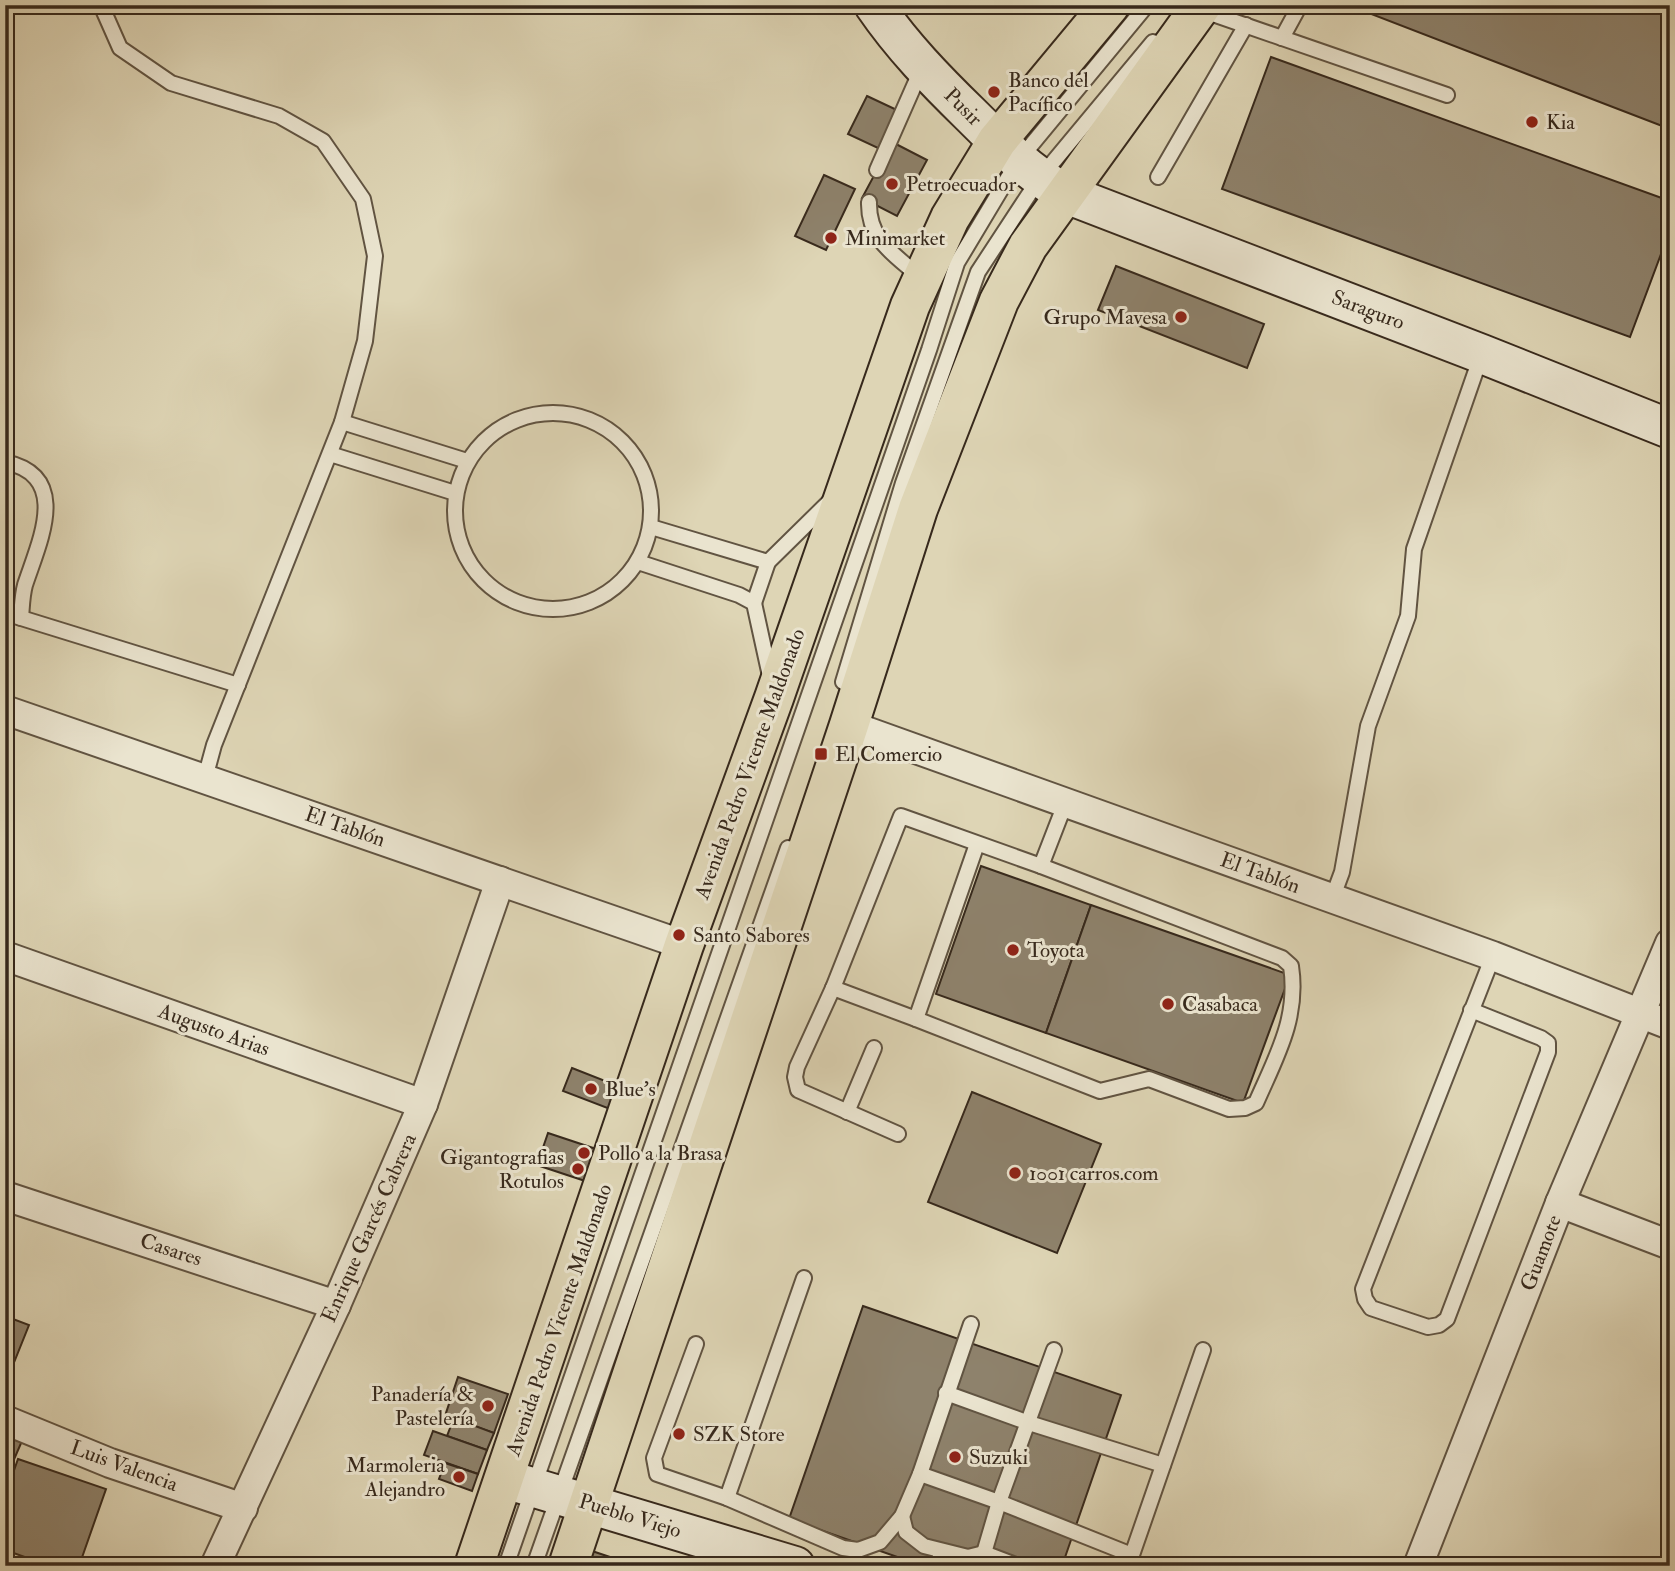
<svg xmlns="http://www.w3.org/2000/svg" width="1675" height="1571" font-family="'IM FELL Double Pica',serif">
<rect width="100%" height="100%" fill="#ded5b5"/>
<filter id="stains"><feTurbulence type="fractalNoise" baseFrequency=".00286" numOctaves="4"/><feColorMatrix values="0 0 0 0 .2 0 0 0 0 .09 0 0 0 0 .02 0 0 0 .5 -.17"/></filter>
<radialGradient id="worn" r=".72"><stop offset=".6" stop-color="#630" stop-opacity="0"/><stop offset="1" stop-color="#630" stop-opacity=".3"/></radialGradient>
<!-- building -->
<g fill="#8e826c" stroke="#37291c" stroke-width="2">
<polygon points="1369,5 1670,5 1670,129 1366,12"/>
<polygon points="1271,57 1670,201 1670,230 1630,337 1222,189"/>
<polygon points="867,96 899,111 880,149 848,134"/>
<polygon points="892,142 927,160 897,216 862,198"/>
<polygon points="824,175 855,189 826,250 795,236"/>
<polygon points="1116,266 1264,324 1247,368 1098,310"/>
<polygon points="981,866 1091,905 1046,1033 936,994"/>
<polygon points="1091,905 1290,975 1243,1103 1046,1033"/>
<polygon points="572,1068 618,1086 610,1109 563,1091"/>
<polygon points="972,1092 1101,1144 1057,1253 928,1202"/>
<polygon points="548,1133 599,1150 588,1182 537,1165"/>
<polygon points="863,1306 1121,1395 1062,1566 923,1566 789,1519"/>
<polygon points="5,1316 29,1325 5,1385"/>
<polygon points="458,1377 508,1394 494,1433 445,1416"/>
<polygon points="454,1418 494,1433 487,1450 447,1436"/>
<polygon points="433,1431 487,1450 478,1474 424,1455"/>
<polygon points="5,1433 22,1441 5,1480"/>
<polygon points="18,1459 106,1489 79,1566 50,1566 5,1550 5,1496"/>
<polygon points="445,1463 478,1474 472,1491 439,1479"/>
<polygon points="583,1548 637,1566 577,1566"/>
</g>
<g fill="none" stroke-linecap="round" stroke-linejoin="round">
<defs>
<g id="lane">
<polyline points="101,5 120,48 171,83 279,116 323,141 363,199 375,256 365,341 342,422 214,745 205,778"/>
<polyline points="1201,10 1447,95"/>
<polyline points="1282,38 1300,5"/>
<polyline points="877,170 921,70"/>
<polyline points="1158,177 1246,25"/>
<path d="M 869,202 C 868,240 894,254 920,277"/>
<circle cx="553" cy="511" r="98"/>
<polyline points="342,422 467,461"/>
<polyline points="330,454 455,493"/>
<path d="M 5,462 C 72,476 39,542 25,585 C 22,596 22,607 21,618"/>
<polyline points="651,527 768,562 829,502"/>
<polyline points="638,562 739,595 754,603 770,676"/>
<polyline points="754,603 768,562"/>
<polyline points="5,613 238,685"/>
<polyline points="843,682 903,483 978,272 1039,179 1153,42"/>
<path d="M 977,844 L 916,1019 L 1100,1091 L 1149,1079 L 1229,1109 L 1245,1108 L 1256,1103 C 1276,1057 1299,1018 1291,966 L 1282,958 L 1041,866"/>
<polyline points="1332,899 1342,872 1368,726 1408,616 1414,549 1481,356"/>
<polyline points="833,988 916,1019"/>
<polyline points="1471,1010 1541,1038 1548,1043 1548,1052 1447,1319 1439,1325 1428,1327 1371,1308 1365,1299 1363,1289 1493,956"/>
<polyline points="847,1112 874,1048"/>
<polyline points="898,1134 798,1090 795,1077 797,1067 833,988 901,816 1041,866 1065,804"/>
<polyline points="696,1344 654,1458 657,1474 727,1498 843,1548 858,1550 880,1542 902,1516 920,1474 971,1324"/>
<polyline points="946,1393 1029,1423 1163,1465"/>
<polyline points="920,1474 999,1502 1132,1555 1128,1566"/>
<polyline points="727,1498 804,1278"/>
<polyline points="902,1516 906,1532 924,1546 968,1557 984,1553 1018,1566"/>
<polyline points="984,1553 999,1502 1054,1350"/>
<polyline points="1132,1555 1203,1350"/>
<polyline points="506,1566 929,350 957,263 1018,161 1147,5"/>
<polyline points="534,1566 788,848"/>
<polyline points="938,1566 941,1551"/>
</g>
<g id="street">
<polyline points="5,710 684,945"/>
<polyline points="849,725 1493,956 1670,1025"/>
<polyline points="5,956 423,1104"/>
<polyline points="5,1196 336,1305"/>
<polyline points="1560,1203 1670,1245"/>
<polyline points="5,1420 110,1463 243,1508"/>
<polyline points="215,1566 336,1305 423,1104 500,881"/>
<polyline points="1418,1566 1560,1203 1670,943"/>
</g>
<g id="secondary">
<path d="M 874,5 C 902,46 936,81 971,115 C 1001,145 1029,173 1066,194 L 1482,354 L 1670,429"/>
<polyline points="505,1479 795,1566"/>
</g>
<g id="primary">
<polyline points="474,1566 684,945 774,698 910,306 950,218 997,141 1110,5"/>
<polyline points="568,1566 849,725 918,509 999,301 1028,246 1202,5"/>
</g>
</defs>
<!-- lane casing -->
<use href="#lane" stroke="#615442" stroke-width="18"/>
<!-- street casing -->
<use href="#street" stroke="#615442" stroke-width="32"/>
<!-- secondary casing -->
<use href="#secondary" stroke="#37291c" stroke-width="42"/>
<!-- primary casing -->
<use href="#primary" stroke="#37291c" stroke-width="42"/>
<!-- lane -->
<use href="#lane" stroke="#eae4cf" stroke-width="14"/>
<!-- street -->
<use href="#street" stroke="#eae4cf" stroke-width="28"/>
<!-- secondary -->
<use href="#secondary" stroke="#eae4cf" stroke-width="38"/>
<!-- primary -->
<use href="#primary" stroke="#ded5b5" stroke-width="38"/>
</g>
<!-- markers -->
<g fill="#8f2418" stroke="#eae4cf" stroke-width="2.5">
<circle cx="994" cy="92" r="7"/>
<circle cx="1532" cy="122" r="7"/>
<circle cx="892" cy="184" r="7"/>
<circle cx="831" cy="238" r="7"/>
<circle cx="1181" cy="317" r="7"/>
<rect x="814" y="747" width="14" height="14" rx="3.5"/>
<circle cx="679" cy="935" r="7"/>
<circle cx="1013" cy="950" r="7"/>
<circle cx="1168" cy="1004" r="7"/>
<circle cx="591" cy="1089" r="7"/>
<circle cx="584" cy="1153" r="7"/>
<circle cx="578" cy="1169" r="7"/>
<circle cx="1015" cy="1173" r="7"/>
<circle cx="488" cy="1406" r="7"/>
<circle cx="679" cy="1434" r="7"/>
<circle cx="955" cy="1457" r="7"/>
<circle cx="459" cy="1477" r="7"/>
</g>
<g text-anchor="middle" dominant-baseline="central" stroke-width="6" stroke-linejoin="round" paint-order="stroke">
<!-- poi labels -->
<g font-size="21" fill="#37291c" stroke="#eae4cf" text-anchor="start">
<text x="1008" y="80">Banco del<tspan x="1008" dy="24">Pacífico</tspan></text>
<text x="1546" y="122">Kia</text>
<text x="906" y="184">Petroecuador</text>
<text x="845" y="238">Minimarket</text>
<text x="1167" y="317" text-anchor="end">Grupo Mavesa</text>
<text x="835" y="754">El Comercio</text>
<text x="693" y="935">Santo Sabores</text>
<text x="1027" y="950">Toyota</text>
<text x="1182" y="1004">Casabaca</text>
<text x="605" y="1089">Blue's</text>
<text x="598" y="1153">Pollo a la Brasa</text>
<text x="564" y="1157" text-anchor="end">Gigantografias<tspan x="564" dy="24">Rotulos</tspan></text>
<text x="1029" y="1173">1001 carros.com</text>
<text x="474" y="1394" text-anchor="end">Panadería &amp;<tspan x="474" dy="24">Pastelería</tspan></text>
<text x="693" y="1434">SZK Store</text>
<text x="969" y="1457">Suzuki</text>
<text x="445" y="1465" text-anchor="end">Marmoleria<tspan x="445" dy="24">Alejandro</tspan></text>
</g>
<!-- street labels -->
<g font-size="21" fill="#37291c" stroke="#eae4cf">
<text transform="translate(963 107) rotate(45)">Pusir</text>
<text transform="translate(1368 310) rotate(21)">Saraguro</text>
<text transform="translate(750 764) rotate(-70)">Avenida Pedro Vicente Maldonado</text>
<text transform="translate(345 827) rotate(19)">El Tablón</text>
<text transform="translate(1260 873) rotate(20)">El Tablón</text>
<text transform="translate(214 1030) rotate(20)">Augusto Arias</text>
<text transform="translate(369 1228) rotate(-66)">Enrique Garcés Cabrera</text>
<text transform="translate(171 1250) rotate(18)">Casares</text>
<text transform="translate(1541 1253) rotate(-69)">Guamote</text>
<text transform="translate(559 1320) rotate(-71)">Avenida Pedro Vicente Maldonado</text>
<text transform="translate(124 1466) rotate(20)">Luis Valencia</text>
<text transform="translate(630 1516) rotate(17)">Pueblo Viejo</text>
</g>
</g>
<!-- margin -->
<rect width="1675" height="1571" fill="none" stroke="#ded5b5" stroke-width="28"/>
<rect x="7" y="7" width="1661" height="1557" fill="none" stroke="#37291c" stroke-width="3.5"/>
<rect x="14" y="14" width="1647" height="1543" fill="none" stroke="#37291c" stroke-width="2"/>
<rect width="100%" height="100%" filter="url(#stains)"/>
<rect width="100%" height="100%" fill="url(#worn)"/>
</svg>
